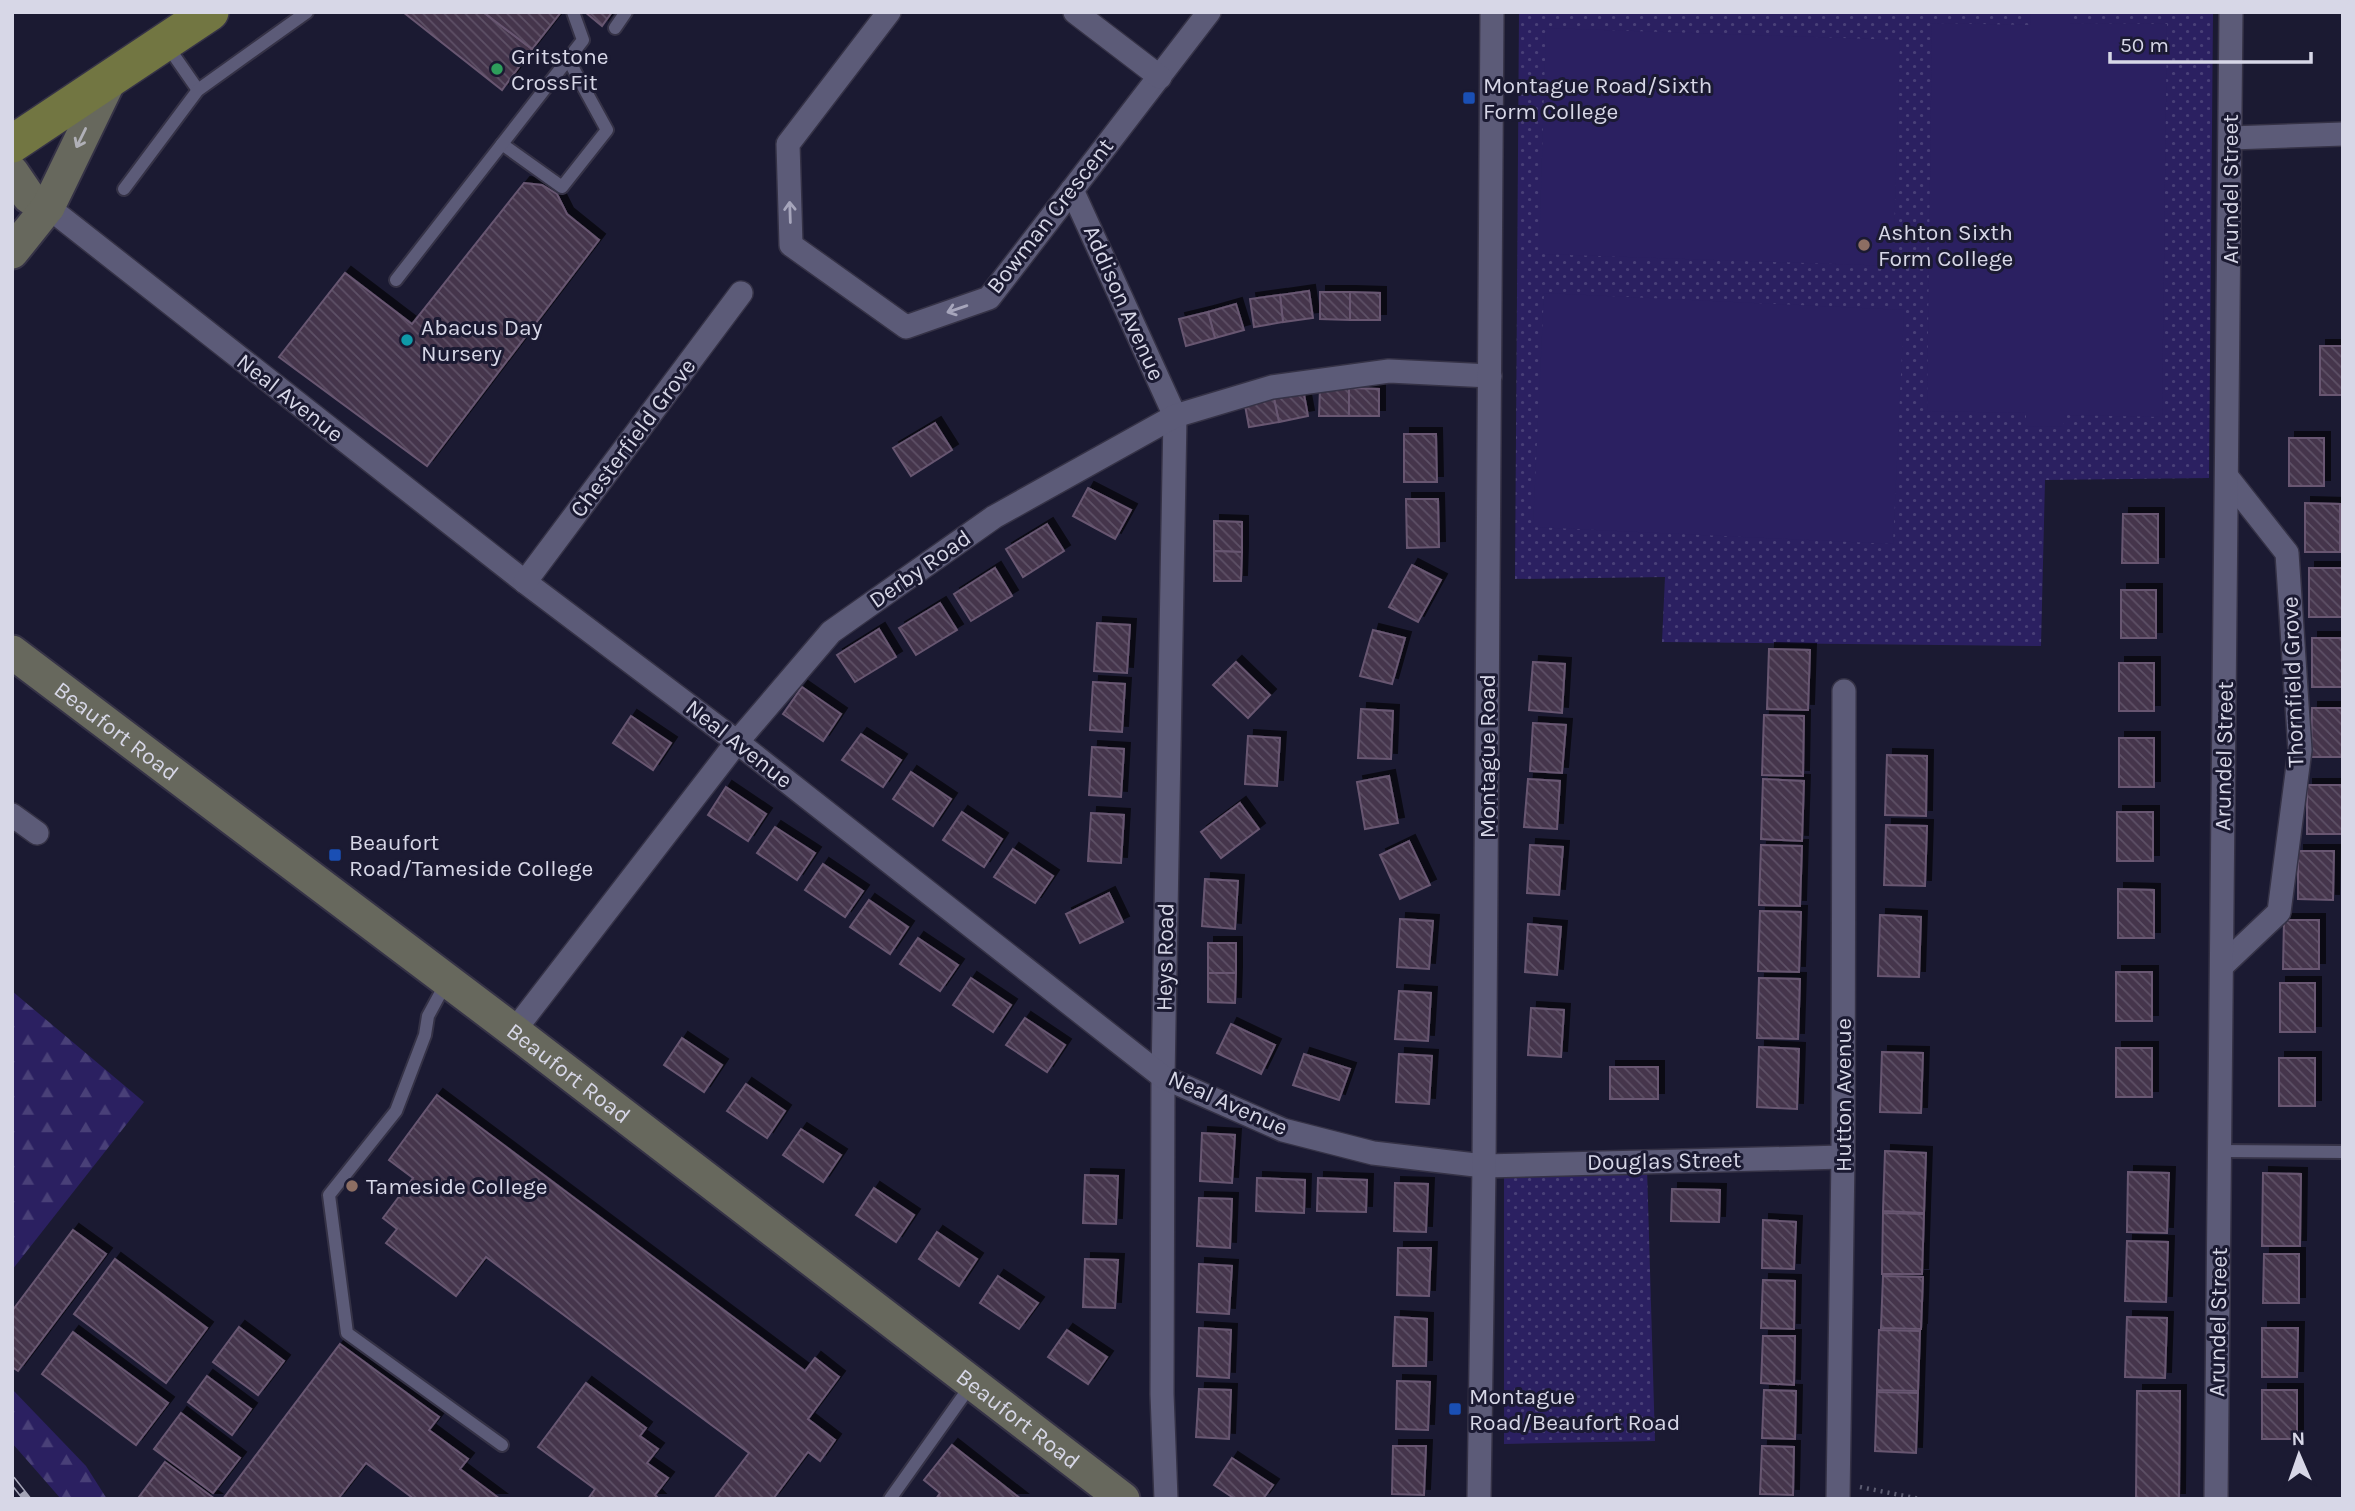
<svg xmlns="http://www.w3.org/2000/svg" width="2355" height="1511" font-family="Karla,sans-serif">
<defs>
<pattern id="grass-dots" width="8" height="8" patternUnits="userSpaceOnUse" patternTransform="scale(1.75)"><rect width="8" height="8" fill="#2b2061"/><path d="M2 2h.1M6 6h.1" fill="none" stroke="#494078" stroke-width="1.8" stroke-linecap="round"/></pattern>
<pattern id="forest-firs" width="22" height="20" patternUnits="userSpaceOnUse" patternTransform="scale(1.75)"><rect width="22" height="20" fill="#2b2061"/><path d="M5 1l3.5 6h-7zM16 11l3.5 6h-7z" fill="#494078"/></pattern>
<pattern id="building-back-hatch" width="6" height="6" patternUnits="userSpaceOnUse" patternTransform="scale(1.75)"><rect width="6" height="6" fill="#44344c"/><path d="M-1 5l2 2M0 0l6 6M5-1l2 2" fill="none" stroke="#5e5166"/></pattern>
<filter id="shadow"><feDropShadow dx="6" dy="-6" stdDeviation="0" flood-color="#0009"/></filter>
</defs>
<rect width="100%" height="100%" fill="#1b1a32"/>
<!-- grass -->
<g fill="url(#grass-dots)">
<polygon points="1519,12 2213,12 2209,478 2045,480 2041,646 1662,642 1665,577 1515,579"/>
<polygon points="1647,1168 1655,1441 1504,1444 1504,1171"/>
</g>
<!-- forest -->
<g fill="url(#forest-firs)">
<polygon points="12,991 144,1102 12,1270"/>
<polygon points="12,1389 86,1466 107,1499 61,1499 12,1443"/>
</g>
<!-- pitch -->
<g fill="#2b2061">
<polygon points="2031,12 2070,12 2070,23 2167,24 2162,417 2063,415 2063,427 2026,426 2026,413 1927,411 1932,23 2030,25"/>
<polygon points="1546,28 1900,40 1893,266 1539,254"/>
<polygon points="1544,293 1904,310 1893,544 1533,527"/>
</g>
<!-- building -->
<g fill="url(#building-back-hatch)" stroke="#685771" stroke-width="2" filter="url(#shadow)">
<polygon points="403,12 483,12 532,49 502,90"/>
<polygon points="483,12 561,12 532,49"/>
<polygon points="585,12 612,12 602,26"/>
<polygon points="524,183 542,185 557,194 567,214 599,240 427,466 279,357 345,273 412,324"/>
<polygon points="1309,291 1313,318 1283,322 1280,295"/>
<polygon points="1320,292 1350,292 1350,320 1320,319"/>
<polygon points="1350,292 1380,293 1380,320 1350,320"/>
<polygon points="1280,295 1283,322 1254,327 1250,299"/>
<polygon points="1236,304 1244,330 1215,338 1208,312"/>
<polygon points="1208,312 1215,338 1186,346 1179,319"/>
<rect x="2320" y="346" width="23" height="49"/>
<polygon points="1320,388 1349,388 1349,416 1319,416"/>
<polygon points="1349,388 1379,389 1379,416 1349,416"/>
<polygon points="1303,389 1308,416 1279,422 1273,394"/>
<polygon points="1273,394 1279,422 1249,427 1244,400"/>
<polygon points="935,423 952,450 911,476 893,448"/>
<polygon points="1404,434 1436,434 1437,482 1404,482"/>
<rect x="2289" y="438" width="35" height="48"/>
<polygon points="1088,488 1131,510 1115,539 1073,516"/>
<polygon points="1406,499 1438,499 1439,547 1407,548"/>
<polygon points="2305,503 2340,504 2340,552 2305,552"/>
<polygon points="2123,514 2158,514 2158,563 2122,563"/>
<polygon points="1214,521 1242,522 1242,552 1214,551"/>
<polygon points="1047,524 1064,551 1023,577 1006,549"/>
<polygon points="1214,551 1242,552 1241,581 1214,581"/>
<polygon points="1412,565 1441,580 1418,622 1389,607"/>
<polygon points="995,568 1012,596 971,621 954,594"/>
<rect x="2309" y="568" width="34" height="49"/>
<rect x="2121" y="590" width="35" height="48"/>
<polygon points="940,603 957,630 916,655 899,628"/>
<polygon points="1097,623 1130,625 1127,673 1094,671"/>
<polygon points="879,629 896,657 855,682 837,655"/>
<polygon points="1373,630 1405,638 1392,684 1360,676"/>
<rect x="2312" y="638" width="31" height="49"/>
<polygon points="1769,649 1810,650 1808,710 1767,709"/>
<polygon points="1236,662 1270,695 1248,718 1213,685"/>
<polygon points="1533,662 1565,664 1562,713 1529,710"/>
<rect x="2119" y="663" width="35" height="48"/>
<polygon points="1093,682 1125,684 1122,732 1090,730"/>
<polygon points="802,687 841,714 823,741 783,714"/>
<polygon points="2312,708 2343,708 2343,757 2311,757"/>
<polygon points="1361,709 1393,711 1391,759 1358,758"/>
<polygon points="1764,715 1804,716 1803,776 1762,775"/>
<polygon points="631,716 671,743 653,770 613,743"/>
<polygon points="1533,723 1566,725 1562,773 1530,771"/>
<polygon points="861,734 901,760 883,787 842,760"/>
<polygon points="1248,736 1280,738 1277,786 1245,784"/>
<rect x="2119" y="738" width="35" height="49"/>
<polygon points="1092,747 1124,749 1121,797 1089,795"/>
<polygon points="1887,755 1927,756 1926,816 1885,815"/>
<polygon points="911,772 951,799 933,826 893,799"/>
<polygon points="1389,776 1398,823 1365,829 1357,782"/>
<polygon points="1528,779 1560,781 1557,829 1524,827"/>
<polygon points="1763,779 1804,781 1802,841 1761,839"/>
<rect x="2307" y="785" width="36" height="49"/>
<polygon points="726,787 766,814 748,841 708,815"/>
<polygon points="1240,803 1259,829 1221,858 1201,832"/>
<polygon points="962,812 1002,839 984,867 943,840"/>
<rect x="2117" y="812" width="36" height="49"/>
<polygon points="1091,813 1124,815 1121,863 1088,861"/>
<polygon points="1886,825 1927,826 1925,886 1884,885"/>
<polygon points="775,827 815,853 797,880 757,853"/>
<polygon points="1409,841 1430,885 1400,899 1380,855"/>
<polygon points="1530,845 1563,847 1559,895 1527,893"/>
<polygon points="1761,845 1802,846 1800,906 1759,905"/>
<polygon points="1013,849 1053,876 1035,903 994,877"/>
<polygon points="2298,851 2334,851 2333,900 2298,899"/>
<polygon points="823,864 863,891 845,917 805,890"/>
<polygon points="1205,879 1238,881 1235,929 1202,926"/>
<polygon points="2118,889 2154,890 2154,938 2118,938"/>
<polygon points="1109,893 1123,922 1080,943 1066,914"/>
<polygon points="869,900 908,927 890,954 850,927"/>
<polygon points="1760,911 1801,912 1799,972 1758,971"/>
<polygon points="1880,915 1921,917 1919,977 1878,976"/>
<polygon points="1400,919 1433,921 1429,969 1397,967"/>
<polygon points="2284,920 2319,920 2319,969 2283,969"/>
<polygon points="1528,924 1561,927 1557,975 1525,972"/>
<polygon points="918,938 958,965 940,991 900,964"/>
<rect x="1208" y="943" width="28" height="30"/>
<rect x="2116" y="972" width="36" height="49"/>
<polygon points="1208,973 1236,973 1235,1003 1208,1002"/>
<polygon points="971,978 1011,1005 993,1032 953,1005"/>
<polygon points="1759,978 1800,979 1798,1039 1757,1038"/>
<rect x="2280" y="983" width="35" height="49"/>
<polygon points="1399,991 1431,993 1428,1041 1395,1039"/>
<polygon points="1531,1008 1564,1010 1561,1057 1528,1055"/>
<polygon points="1025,1018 1065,1045 1047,1072 1006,1045"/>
<polygon points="1231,1024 1275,1045 1261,1074 1217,1053"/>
<polygon points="682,1038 722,1065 704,1092 664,1065"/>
<polygon points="1759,1047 1799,1049 1797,1109 1757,1107"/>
<rect x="2116" y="1048" width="36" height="49"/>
<polygon points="1882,1052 1923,1053 1921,1113 1880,1112"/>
<polygon points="1304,1054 1350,1069 1339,1100 1293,1085"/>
<polygon points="1399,1054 1432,1056 1429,1104 1396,1102"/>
<rect x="2279" y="1058" width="36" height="48"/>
<rect x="1610" y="1067" width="48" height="32"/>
<polygon points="746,1084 785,1111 767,1138 727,1111"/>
<polygon points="437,1095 805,1371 815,1358 839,1377 808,1419 835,1440 820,1461 808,1452 773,1499 714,1499 749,1453 486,1257 456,1296 386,1243 397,1229 383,1218 413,1178 389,1160"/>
<polygon points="801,1129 841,1155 823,1182 783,1155"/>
<polygon points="1202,1133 1235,1135 1232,1183 1200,1181"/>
<polygon points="1885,1151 1926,1153 1924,1213 1883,1211"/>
<polygon points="2128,1172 2169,1173 2167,1233 2127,1232"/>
<polygon points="2263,1173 2301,1174 2300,1246 2262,1246"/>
<polygon points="1085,1175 1118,1176 1116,1224 1083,1223"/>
<polygon points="1257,1178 1305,1180 1304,1213 1256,1211"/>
<polygon points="1318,1178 1367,1180 1366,1212 1317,1211"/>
<polygon points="1395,1183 1428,1184 1426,1232 1394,1231"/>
<polygon points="874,1188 914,1215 896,1242 856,1215"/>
<polygon points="1672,1189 1720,1190 1719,1222 1671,1221"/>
<polygon points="1199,1198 1232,1199 1230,1248 1197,1246"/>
<polygon points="1883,1213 1924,1214 1922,1274 1882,1274"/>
<polygon points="1763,1220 1796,1222 1794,1269 1762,1268"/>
<polygon points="73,1230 106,1254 18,1371 12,1367 12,1311"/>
<polygon points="937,1232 977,1259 959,1286 919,1259"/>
<polygon points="2127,1241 2168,1242 2166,1302 2125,1301"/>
<polygon points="1398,1248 1431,1248 1429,1296 1397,1295"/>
<polygon points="2264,1254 2299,1254 2299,1303 2263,1303"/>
<polygon points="115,1259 207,1328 166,1383 74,1314"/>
<polygon points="1085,1259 1118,1260 1115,1308 1083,1307"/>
<polygon points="1199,1264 1232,1266 1229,1314 1197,1312"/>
<polygon points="998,1276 1038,1303 1019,1329 980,1303"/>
<polygon points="1883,1276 1923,1277 1921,1329 1881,1328"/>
<polygon points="1763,1280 1795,1281 1794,1329 1761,1328"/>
<polygon points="1395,1317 1427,1319 1426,1366 1393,1366"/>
<polygon points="2127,1317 2167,1318 2165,1378 2125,1377"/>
<polygon points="239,1327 284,1361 258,1395 213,1362"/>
<polygon points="1199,1328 1231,1330 1229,1378 1197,1376"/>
<polygon points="2262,1328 2298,1328 2297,1377 2262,1377"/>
<polygon points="1067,1330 1107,1357 1088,1384 1048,1357"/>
<polygon points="1879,1330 1920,1331 1918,1391 1877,1390"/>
<polygon points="73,1332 168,1403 136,1445 42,1374"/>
<polygon points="1763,1336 1795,1336 1794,1385 1761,1383"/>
<polygon points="340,1344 439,1417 429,1430 468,1459 460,1469 500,1499 414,1499 366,1463 338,1499 223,1499"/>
<polygon points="207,1376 251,1409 232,1435 188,1402"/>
<polygon points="1397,1381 1430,1382 1428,1430 1396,1429"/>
<polygon points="586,1383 646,1428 640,1436 658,1449 647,1463 668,1478 655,1495 659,1499 588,1499 595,1489 538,1447"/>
<polygon points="1199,1389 1231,1390 1229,1439 1196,1437"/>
<polygon points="1764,1390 1796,1391 1795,1439 1762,1438"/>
<rect x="2262" y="1390" width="35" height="49"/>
<polygon points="2137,1391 2180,1391 2179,1499 2136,1499"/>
<polygon points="1877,1392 1918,1393 1916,1453 1875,1451"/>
<polygon points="181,1413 240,1458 213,1493 154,1449"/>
<polygon points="952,1445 1021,1499 936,1499 940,1493 924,1480"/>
<polygon points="1393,1446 1426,1446 1424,1495 1392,1494"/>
<polygon points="1762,1446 1794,1447 1793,1495 1760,1494"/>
<polygon points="1232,1458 1273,1485 1263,1499 1235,1499 1214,1485"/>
<polygon points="165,1462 215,1499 142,1499 139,1497"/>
</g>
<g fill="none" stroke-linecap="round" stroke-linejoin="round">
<defs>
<g id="lane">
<polyline points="615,28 626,12"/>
<polyline points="166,44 198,90"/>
<polyline points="502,144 562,187 607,130 568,59"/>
<polyline points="124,189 198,90 307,12"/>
<polyline points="396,280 583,40 573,12"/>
<polyline points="447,981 428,1016 425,1035 396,1111 329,1195 347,1333 502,1445"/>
<polyline points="2220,1151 2343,1152"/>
<polyline points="890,1499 971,1385"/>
</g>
<g id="street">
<polyline points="889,12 788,144 791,245 906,327 989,298 1209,12"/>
<polyline points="1075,12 1160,77"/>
<polyline points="2231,138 2343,134"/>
<polyline points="1072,190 1175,416 1163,1077 1162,1394 1166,1499"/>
<polyline points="48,207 525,582 737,742 1163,1077 1283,1130 1373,1153 1484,1166 1843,1157"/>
<polyline points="525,582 741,293"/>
<polyline points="12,815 37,833"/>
<polyline points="2222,966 2279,912 2300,750 2287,553 2227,477"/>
<polyline points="514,1031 737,742 831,632 994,517 1175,416 1272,387 1389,371 1490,376"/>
<polyline points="1479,1499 1484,1166 1492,12"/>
<polyline points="1838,1499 1843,1157 1844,691"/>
<polyline points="2216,1499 2231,12"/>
</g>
<g id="secondary">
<polyline points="12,172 29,197 48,207"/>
<polyline points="12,252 48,207 111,77"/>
<path id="s1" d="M 12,652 L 514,1031 L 1123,1499"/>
</g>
<polyline id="primary" points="12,144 210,12"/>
</defs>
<!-- lane casing -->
<use href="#lane" stroke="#353246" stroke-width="16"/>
<!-- street casing -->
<use href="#street" stroke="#353246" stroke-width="26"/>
<!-- secondary casing -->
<use href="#secondary" stroke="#353246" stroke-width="37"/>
<!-- primary casing -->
<use href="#primary" stroke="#353246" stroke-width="40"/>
<!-- path -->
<polyline stroke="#5c5c71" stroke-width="4.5" stroke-dasharray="2 5" stroke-linecap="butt" points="1860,1487 1920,1499"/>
<!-- lane -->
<use href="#lane" stroke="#5c5b78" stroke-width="12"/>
<!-- street -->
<use href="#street" stroke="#5c5b78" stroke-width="23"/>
<!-- secondary -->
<use href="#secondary" stroke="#67685d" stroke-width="33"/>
<!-- primary -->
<use href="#primary" stroke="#727642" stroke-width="37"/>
<defs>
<polyline id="rail" points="12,1480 27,1499"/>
</defs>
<!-- rail casing -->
<use href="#rail" stroke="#a4a4b6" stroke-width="8"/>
<!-- rail -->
<use href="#rail" stroke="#1b1a32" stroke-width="5" stroke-dasharray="16" stroke-linecap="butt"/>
</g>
<!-- one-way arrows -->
<defs><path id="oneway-shaft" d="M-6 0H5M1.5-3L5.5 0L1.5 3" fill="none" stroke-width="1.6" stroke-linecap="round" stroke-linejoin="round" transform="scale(1.75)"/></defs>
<use stroke="#b0b0b7" href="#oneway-shaft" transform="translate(81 138) rotate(116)"/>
<g stroke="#a6a5bb">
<use href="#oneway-shaft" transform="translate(790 212) rotate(-92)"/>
<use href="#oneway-shaft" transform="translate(957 309) rotate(161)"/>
</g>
<!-- markers -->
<circle fill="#2e9e5b" stroke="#1b1a32" stroke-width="2.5" cx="497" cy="69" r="7"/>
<g fill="#1a4fb4" stroke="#1b1a32" stroke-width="2.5">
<rect x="1462" y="91" width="14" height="14" rx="3.5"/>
<rect x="328" y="848" width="14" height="14" rx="3.5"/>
<rect x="1448" y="1402" width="14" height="14" rx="3.5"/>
</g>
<g fill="#8d6e63" stroke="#1b1a32" stroke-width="2.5">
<circle cx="1864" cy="245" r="7"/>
<circle cx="352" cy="1186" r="7"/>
</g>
<circle fill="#0f9aa8" stroke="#1b1a32" stroke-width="2.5" cx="407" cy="340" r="7"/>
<g text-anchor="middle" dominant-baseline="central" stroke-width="6" stroke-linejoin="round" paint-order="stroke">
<!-- poi labels -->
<g font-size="23" fill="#d7d7e7" stroke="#1b1a32" text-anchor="start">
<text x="511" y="56">Gritstone<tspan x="511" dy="26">CrossFit</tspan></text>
<text x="1483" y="85">Montague Road/Sixth<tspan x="1483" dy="26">Form College</tspan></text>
<text x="1878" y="232">Ashton Sixth<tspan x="1878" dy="26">Form College</tspan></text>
<text x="421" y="327">Abacus Day<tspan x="421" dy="26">Nursery</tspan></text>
<text x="349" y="842">Beaufort<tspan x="349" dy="26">Road/Tameside College</tspan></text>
<text x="366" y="1186">Tameside College</text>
<text x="1469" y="1396">Montague<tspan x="1469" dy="26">Road/Beaufort Road</tspan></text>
</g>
<!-- street labels -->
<g font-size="23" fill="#d7d7e7" stroke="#1b1a32">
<text transform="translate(2230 189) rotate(-90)">Arundel Street</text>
<text transform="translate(1050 216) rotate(-52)">Bowman Crescent</text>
<text transform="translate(1124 303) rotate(66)">Addison Avenue</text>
<text transform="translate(290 398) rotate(38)">Neal Avenue</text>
<text transform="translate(633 438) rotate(-53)">Chesterfield Grove</text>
<text transform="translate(920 569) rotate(-35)">Derby Road</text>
<text transform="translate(2293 682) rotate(-92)">Thornfield Grove</text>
<text stroke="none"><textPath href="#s1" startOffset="131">Beaufort Road</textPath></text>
<text transform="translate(739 744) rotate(38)">Neal Avenue</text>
<text transform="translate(1487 756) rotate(-90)">Montague Road</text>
<text transform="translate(2224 756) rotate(-89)">Arundel Street</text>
<text transform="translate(1165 957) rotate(-89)">Heys Road</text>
<text stroke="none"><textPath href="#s1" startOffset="698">Beaufort Road</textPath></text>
<text transform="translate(1843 1095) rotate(-90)">Hutton Avenue</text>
<text transform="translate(1228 1103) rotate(24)">Neal Avenue</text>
<text transform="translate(1664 1161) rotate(-1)">Douglas Street</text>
<text transform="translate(2218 1322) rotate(-89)">Arundel Street</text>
<text stroke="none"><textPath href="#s1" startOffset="1265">Beaufort Road</textPath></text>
</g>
</g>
<!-- border -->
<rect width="2355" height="1511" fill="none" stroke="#d7d7e7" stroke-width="28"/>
<!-- north arrow -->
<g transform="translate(2299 1455) rotate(358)" stroke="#1b1a32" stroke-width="5" paint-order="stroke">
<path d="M0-5L12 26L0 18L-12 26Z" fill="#d7d7e7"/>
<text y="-10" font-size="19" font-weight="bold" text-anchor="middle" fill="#d7d7e7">N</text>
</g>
<!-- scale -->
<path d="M2110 52v10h201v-10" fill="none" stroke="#d7d7e7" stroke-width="3.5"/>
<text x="2120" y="52" font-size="21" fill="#d7d7e7" stroke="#1b1a32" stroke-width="5" paint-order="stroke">50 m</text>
</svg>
